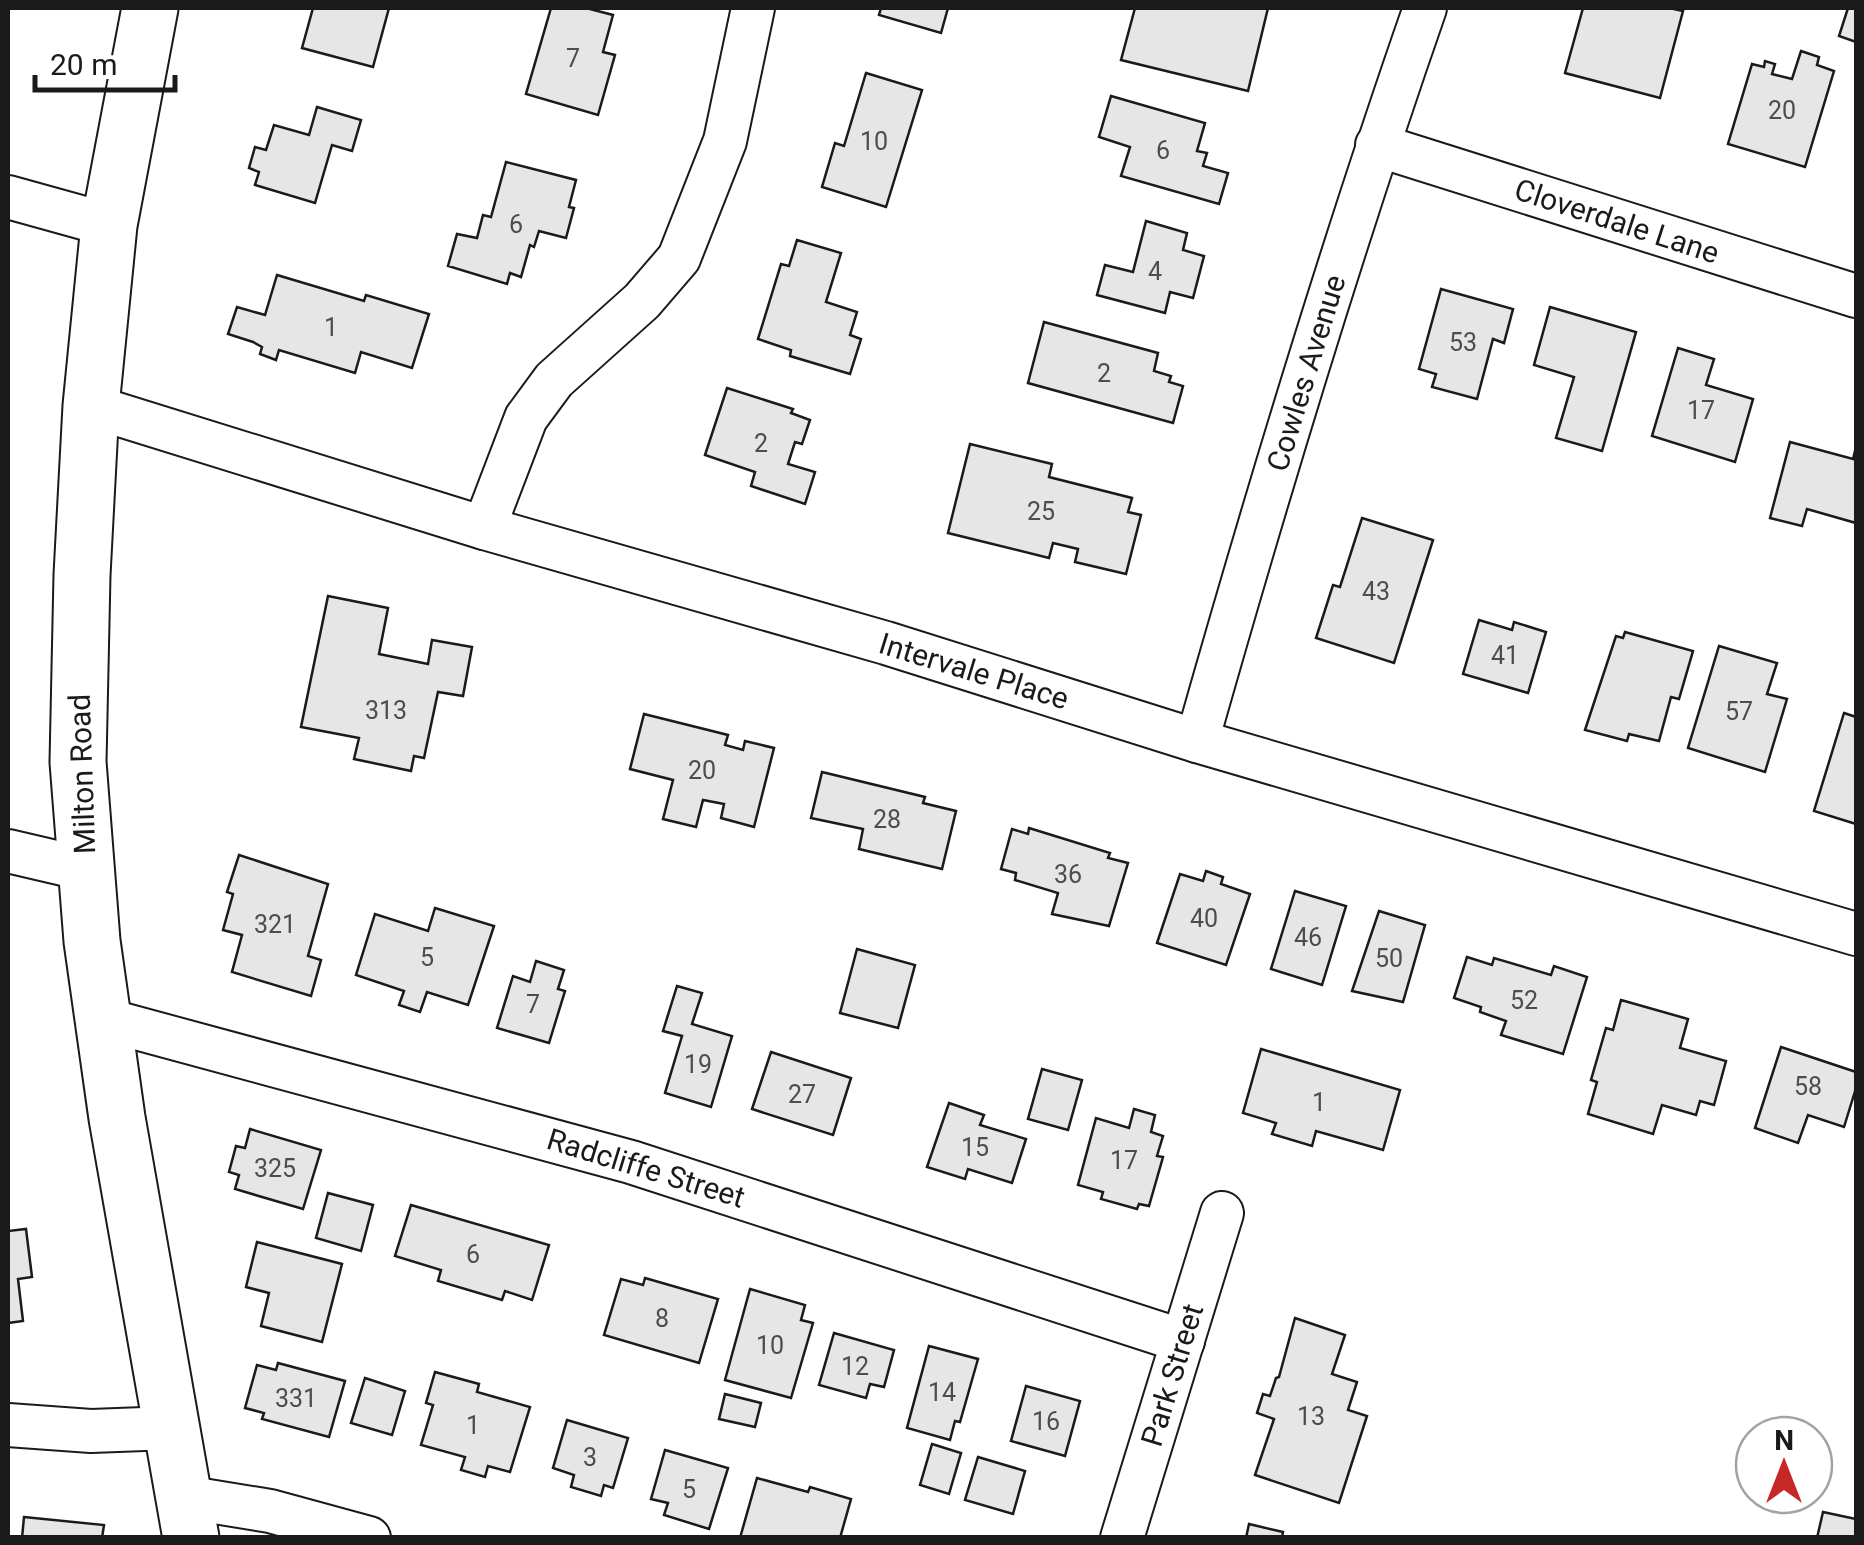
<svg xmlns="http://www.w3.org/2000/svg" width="1864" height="1545" font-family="Roboto,sans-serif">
<rect width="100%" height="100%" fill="#fff"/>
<!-- building -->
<g fill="#e6e6e6" stroke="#1a1a1a" stroke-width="2.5">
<polygon points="313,8 389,8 373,67 302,48"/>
<polygon points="551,8 586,8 613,15 603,52 615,55 598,115 526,94"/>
<polygon points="881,8 948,8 941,33 879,15"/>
<polygon points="1135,8 1268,8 1248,91 1121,60"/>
<polygon points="1583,8 1669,8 1683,11 1660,98 1565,73"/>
<polygon points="1848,8 1856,8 1856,42 1839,36"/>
<polygon points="1801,51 1819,57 1817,65 1834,71 1805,167 1728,144 1752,64 1764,67 1765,61 1775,64 1772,74 1792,79"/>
<polygon points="866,73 922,90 886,207 822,187 835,143 844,146"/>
<polygon points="1111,96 1205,123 1197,151 1207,153 1203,166 1228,173 1219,204 1121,176 1130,147 1099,137"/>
<polygon points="317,107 361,120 352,151 332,145 315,203 255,185 259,172 249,168 255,147 266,150 274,125 309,135"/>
<polygon points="506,162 576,180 569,207 574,208 566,238 539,231 534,247 530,245 521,277 510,273 507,284 448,266 457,234 477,238 483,215 491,217"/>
<polygon points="1146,221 1187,233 1183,250 1204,256 1193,298 1170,292 1165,313 1097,295 1105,265 1133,272"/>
<polygon points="797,240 841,253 826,302 857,312 850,335 861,339 850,374 790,356 791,350 758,339 781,264 789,266"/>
<polygon points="277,275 364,301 366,295 429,314 412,368 361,352 355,373 279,350 276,360 260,354 262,347 253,342 228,334 237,307 265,315"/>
<polygon points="1441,289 1513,309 1504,343 1493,339 1477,399 1432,387 1436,374 1419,369"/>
<polygon points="1550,307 1636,332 1602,451 1556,438 1574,377 1534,365"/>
<polygon points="1044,322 1158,353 1154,371 1171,376 1169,382 1183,386 1173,423 1028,383"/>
<polygon points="1678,348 1714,359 1706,385 1753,399 1735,462 1652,436"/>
<polygon points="727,388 793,409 791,413 810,420 802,444 795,442 788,464 815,472 805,504 751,486 755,472 705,455"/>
<polygon points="1790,442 1853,459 1856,447 1856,523 1807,509 1802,526 1770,518"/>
<polygon points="970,444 1052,464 1049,477 1132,498 1128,512 1141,515 1126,574 1075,562 1078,549 1053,543 1049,558 948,533"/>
<polygon points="1362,518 1433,540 1394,663 1316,638 1333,585 1340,587"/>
<polygon points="328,596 388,608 379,654 428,664 432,640 472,647 463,696 438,692 424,758 414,756 411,771 354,759 359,738 301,727"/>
<polygon points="1479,620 1512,630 1514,622 1546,632 1528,693 1463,674"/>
<polygon points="1625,632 1693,651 1679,699 1671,697 1659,741 1629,734 1627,741 1585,730 1616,636 1623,638"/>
<polygon points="1719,646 1777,663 1767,694 1787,699 1765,772 1688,748"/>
<polygon points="1844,713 1856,717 1856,824 1814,811"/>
<polygon points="644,714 728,735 725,745 743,750 745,741 774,748 754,827 721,818 724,804 703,800 696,827 663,819 673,780 630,769"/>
<polygon points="822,772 925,797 923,803 956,811 942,869 859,849 863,829 811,818"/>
<polygon points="1029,828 1110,853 1108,858 1128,863 1109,926 1052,914 1058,893 1015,880 1016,873 1001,869 1012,829 1028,834"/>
<polygon points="239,855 328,884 308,956 321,960 311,996 232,972 242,935 223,930 233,894 227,892"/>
<polygon points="1206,871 1223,877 1221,884 1250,894 1226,965 1157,943 1180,874 1203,881"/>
<polygon points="1295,891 1346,906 1322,985 1271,969"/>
<polygon points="435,908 494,926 468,1005 427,992 420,1012 399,1005 404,991 356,975 375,914 428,931"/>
<polygon points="1379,911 1425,925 1403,1002 1352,991"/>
<polygon points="857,949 915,965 898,1028 840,1013"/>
<polygon points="1467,957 1492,965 1494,958 1551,975 1554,966 1587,977 1563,1054 1501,1035 1506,1021 1480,1012 1481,1007 1454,998"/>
<polygon points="536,961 564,970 558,989 565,991 549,1043 497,1028 513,976 530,982"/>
<polygon points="677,986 702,993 692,1024 732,1036 711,1107 665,1093 682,1036 663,1031"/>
<polygon points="1621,1000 1688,1019 1680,1048 1726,1061 1714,1105 1700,1101 1696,1115 1662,1105 1653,1134 1588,1114 1597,1082 1591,1080 1606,1028 1613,1030"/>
<polygon points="1781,1047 1856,1072 1856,1088 1844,1127 1808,1115 1798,1143 1755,1128"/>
<polygon points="1261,1049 1400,1090 1383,1150 1316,1131 1312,1146 1272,1134 1276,1123 1243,1113"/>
<polygon points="771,1052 851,1078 833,1135 752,1109"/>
<polygon points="1042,1069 1082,1080 1068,1130 1028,1119"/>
<polygon points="949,1103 984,1115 980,1125 1026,1139 1012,1183 968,1169 965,1179 927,1167"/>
<polygon points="1134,1109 1155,1115 1151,1132 1163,1136 1157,1156 1163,1157 1149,1206 1139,1204 1137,1209 1101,1199 1103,1192 1078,1185 1096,1118 1129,1128"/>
<polygon points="250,1129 321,1150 303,1209 235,1189 239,1175 229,1172 236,1146 245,1148"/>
<polygon points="328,1193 373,1205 361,1251 316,1238"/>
<polygon points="411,1205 549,1245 532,1300 505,1291 502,1300 438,1281 441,1270 395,1256"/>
<polygon points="26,1229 32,1277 18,1279 23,1321 8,1323 8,1231"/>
<polygon points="257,1242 342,1264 322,1342 261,1326 269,1293 246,1287"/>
<polygon points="645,1278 718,1299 699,1363 604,1335 621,1279 643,1285"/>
<polygon points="750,1289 805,1305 801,1320 813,1323 791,1398 725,1380"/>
<polygon points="1295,1318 1345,1335 1332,1374 1357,1382 1348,1410 1367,1416 1339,1503 1255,1475 1274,1419 1257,1413 1263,1394 1270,1396 1276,1378 1279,1377"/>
<polygon points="834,1333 894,1350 884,1387 870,1384 866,1398 819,1385"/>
<polygon points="929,1346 978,1359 960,1422 955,1421 950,1440 907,1428"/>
<polygon points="278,1363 345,1381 329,1437 262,1419 264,1413 245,1408 257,1365 276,1370"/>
<polygon points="435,1372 479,1384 477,1392 530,1407 510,1472 488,1466 485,1477 461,1470 465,1457 421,1445 433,1405 426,1403"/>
<polygon points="365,1378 405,1391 392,1435 351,1423"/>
<polygon points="1026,1386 1080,1401 1065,1456 1011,1441"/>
<polygon points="725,1394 761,1403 755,1427 719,1419"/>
<polygon points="567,1420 628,1438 613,1488 604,1485 601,1496 571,1487 574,1475 553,1468"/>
<polygon points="932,1444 961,1453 949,1494 920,1485"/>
<polygon points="665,1450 728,1468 709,1529 664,1515 668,1503 651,1499"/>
<polygon points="978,1457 1025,1471 1013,1514 965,1500"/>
<polygon points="757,1478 808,1492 810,1487 851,1499 840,1538 740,1538"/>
<polygon points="1823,1512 1856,1519 1856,1538 1817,1538"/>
<polygon points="24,1517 104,1525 102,1538 22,1538"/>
<polygon points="1249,1524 1283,1532 1282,1538 1246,1538"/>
</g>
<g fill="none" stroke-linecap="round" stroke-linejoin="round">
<defs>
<g id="street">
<polyline points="1377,145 1856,296"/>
<polyline points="8,197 109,225"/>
<polyline points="91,406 484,528 886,643 1197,741 1856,934"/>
<polyline points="484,528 526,418 554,380 642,301 679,258 725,141 753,8"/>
<path d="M 1197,741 C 1267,494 1341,249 1425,8"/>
<polyline points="8,851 85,869"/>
<polyline points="103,1019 631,1162 1183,1341"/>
<polyline points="8,1425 91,1431 171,1428"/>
<polyline points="184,1497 270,1511 369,1538"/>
<polyline points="1122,1538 1222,1213"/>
</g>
<polyline id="secondary" points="150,8 109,225 91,406 82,575 78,762 92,941 117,1118 191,1538"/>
</defs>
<!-- street casing -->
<use href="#street" stroke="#1a1a1a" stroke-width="46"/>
<!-- secondary casing -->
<use href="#secondary" stroke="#1a1a1a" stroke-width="59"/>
<!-- street -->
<use href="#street" stroke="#fff" stroke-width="42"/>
<!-- secondary -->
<use href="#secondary" stroke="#fff" stroke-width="55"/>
</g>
<g text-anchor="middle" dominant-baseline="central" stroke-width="8" stroke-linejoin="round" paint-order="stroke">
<!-- number labels -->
<g font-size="25" fill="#4d4d4d">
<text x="573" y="58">7</text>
<text x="1782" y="110">20</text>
<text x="874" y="141">10</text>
<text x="1163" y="150">6</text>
<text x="516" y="224">6</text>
<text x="1155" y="271">4</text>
<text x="331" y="327">1</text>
<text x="1463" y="342">53</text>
<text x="1104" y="373">2</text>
<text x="1701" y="410">17</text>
<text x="761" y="443">2</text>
<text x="1041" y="511">25</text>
<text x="1376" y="591">43</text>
<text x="1505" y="655">41</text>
<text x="386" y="710">313</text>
<text x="1739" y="711">57</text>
<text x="702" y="770">20</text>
<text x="887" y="819">28</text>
<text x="1068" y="874">36</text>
<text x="1204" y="918">40</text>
<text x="275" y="924">321</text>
<text x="1308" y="937">46</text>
<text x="427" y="957">5</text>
<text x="1389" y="958">50</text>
<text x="1524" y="1000">52</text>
<text x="533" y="1004">7</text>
<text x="698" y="1064">19</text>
<text x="1808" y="1086">58</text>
<text x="802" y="1094">27</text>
<text x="1319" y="1102">1</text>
<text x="975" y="1147">15</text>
<text x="1124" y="1160">17</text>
<text x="275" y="1168">325</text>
<text x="473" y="1254">6</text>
<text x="662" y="1318">8</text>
<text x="770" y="1345">10</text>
<text x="855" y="1366">12</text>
<text x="942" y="1392">14</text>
<text x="296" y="1398">331</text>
<text x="1311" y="1416">13</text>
<text x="1046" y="1421">16</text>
<text x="473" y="1425">1</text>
<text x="590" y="1457">3</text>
<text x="689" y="1489">5</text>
</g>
<!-- street labels -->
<g font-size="30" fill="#1a1a1a" stroke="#fff">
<text transform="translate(1617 221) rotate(18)">Cloverdale Lane</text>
<text transform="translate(1306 373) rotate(-73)">Cowles Avenue</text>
<text transform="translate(974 671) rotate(17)">Intervale Place</text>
<text transform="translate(82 774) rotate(-92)">Milton Road</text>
<text transform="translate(646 1168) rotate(17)">Radcliffe Street</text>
<text transform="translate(1172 1375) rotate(-73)">Park Street</text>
</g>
</g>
<!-- border -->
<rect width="1864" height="1545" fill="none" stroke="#1a1a1a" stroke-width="20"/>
<!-- north arrow -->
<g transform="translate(1784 1465)"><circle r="48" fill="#ffffff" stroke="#a3a3a3" stroke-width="2.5"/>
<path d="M0-8L18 38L0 25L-18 38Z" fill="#c62828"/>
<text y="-15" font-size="28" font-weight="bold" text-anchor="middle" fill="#1a1a1a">N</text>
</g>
<!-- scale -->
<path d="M35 75v15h140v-15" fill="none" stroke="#1a1a1a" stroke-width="5"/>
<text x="50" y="75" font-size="30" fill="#1a1a1a" stroke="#ffffff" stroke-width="8" paint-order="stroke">20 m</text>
</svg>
